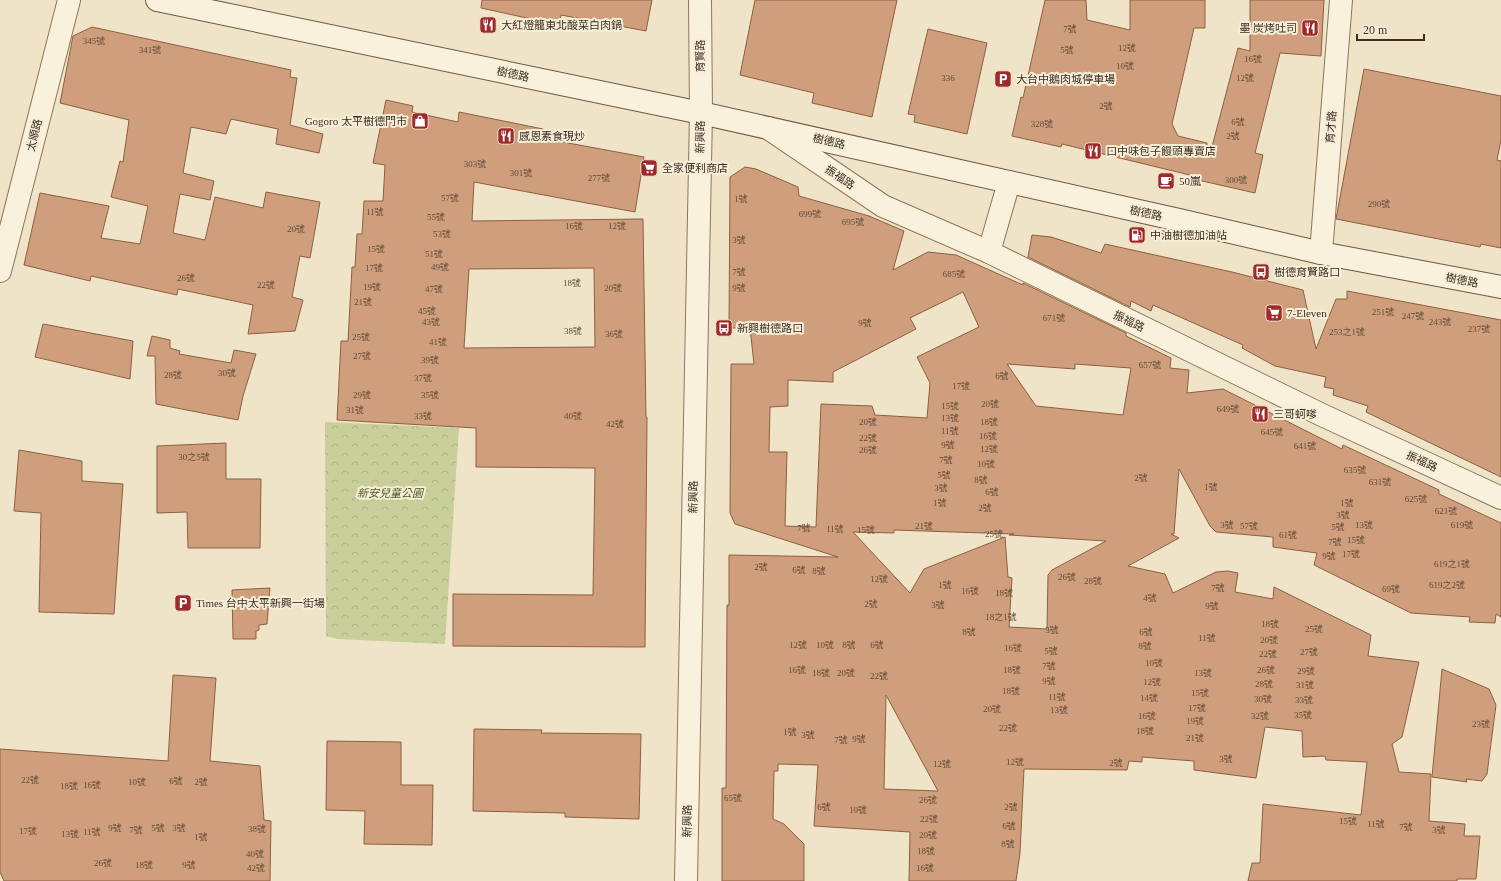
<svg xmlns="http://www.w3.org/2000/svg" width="1501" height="881" font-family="'Times New Roman','Noto Sans TC',serif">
<defs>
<pattern id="park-crowns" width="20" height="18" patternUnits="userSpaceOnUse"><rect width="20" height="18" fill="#c9cf9b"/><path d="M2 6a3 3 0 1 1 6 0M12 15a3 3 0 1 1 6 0" fill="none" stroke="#aeb285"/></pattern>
</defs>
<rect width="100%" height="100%" fill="#f0e4c8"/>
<!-- park -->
<polygon fill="url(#park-crowns)" points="325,422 459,428 445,644 337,639 326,636"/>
<!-- building -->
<g fill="#cf9f7d" stroke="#8d5f41" fill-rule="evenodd">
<polygon points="482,0 652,0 646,31 561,15 559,25 481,8"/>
<polygon points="755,0 897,0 872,117 812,103 814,93 740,75"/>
<polygon points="1045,0 1086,0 1087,20 1130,30 1130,0 1205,0 1205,28 1194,28 1172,124 1178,136 1207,143 1207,157 1209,158 1238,48 1250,51 1250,0 1324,0 1321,56 1280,53 1255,153 1263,155 1255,193 1198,180 1198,177 1062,144 1061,147 1012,136 1021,97 1023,98"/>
<polygon points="92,27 291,70 290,77 297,78 290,125 323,134 319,153 276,144 278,129 231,119 226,134 191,127 183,173 214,181 210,200 180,194 173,233 205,240 215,197 263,208 266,192 320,202 310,258 300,256 292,297 303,300 295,331 248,334 253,305 178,289 177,295 91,276 90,281 24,265 40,193 109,206 101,238 140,244 148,206 111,197 120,161 123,162 129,120 60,103 73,36"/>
<polygon points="928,29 987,43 967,134 914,122 915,115 908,114"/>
<polygon points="1364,69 1501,96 1501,140 1497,160 1501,161 1501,248 1481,244 1480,247 1336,219"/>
<path d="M 386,100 L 413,106 L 412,112 L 458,122 L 459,112 L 543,129 L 541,138 L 644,157 L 635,212 L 474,182 L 472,221 L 643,219 L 646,417 L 647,417 L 645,647 L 453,646 L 453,594 L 593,595 L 595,468 L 476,467 L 476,428 L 337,420 L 341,341 L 348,341 L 352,267 L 355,267 L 357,234 L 362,234 L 364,201 L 383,201 L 385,165 L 373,163 ZM 594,268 L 595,347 L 464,348 L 469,269 Z"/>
<path d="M 745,167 L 756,169 L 798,187 L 799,196 L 869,216 L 904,231 L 893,270 L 928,252 L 956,255 L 1023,285 L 1023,283 L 1126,333 L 1126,336 L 1171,358 L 1170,368 L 1189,370 L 1187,393 L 1223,389 L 1342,449 L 1343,445 L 1439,490 L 1439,494 L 1501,523 L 1501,617 L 1496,614 L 1495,623 L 1469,622 L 1470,617 L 1411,613 L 1314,565 L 1317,553 L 1273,547 L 1273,537 L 1216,532 L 1210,526 L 1179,469 L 1174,534 L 1171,534 L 1179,538 L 1128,566 L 1165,574 L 1173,593 L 1216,572 L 1228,571 L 1238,573 L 1235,592 L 1273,599 L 1274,587 L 1371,635 L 1368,656 L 1419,662 L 1402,737 L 1392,744 L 1399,772 L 1431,774 L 1429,821 L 1465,824 L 1464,836 L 1480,836 L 1476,879 L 1457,879 L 1457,881 L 1248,881 L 1252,863 L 1260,863 L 1263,804 L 1361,815 L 1367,762 L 1326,760 L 1325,756 L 1303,757 L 1302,731 L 1265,727 L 1256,778 L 1194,770 L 1194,761 L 1142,757 L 1142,762 L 1129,761 L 1127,770 L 1024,769 L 1020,853 L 1016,881 L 909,881 L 910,832 L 814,826 L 818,765 L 778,764 L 778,771 L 774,771 L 773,819 L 784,824 L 804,844 L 804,881 L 722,881 L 722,788 L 726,788 L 727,605 L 729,605 L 729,555 L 838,557 L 735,524 L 730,513 L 731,364 L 754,364 L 750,328 L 729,328 L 730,177 ZM 963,292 L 979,327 L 917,357 L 930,383 L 927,418 L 875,415 L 872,406 L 821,404 L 816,527 L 785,526 L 787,452 L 769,452 L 770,407 L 788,406 L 788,380 L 833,382 L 833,372 L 916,329 L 910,318 ZM 1007,364 L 1075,369 L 1075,364 L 1131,368 L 1123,415 L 1036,406 ZM 894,530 L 1014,534 L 1009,535 L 1106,541 L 1052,570 L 1048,575 L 1047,629 L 1009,627 L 1012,578 L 1008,577 L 1005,537 L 924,569 L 910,593 L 853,532 L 894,533 ZM 886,695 L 938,791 L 884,789 Z"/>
<polygon points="1032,235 1051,237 1101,253 1105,244 1232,272 1303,290 1316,349 1336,299 1347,299 1347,291 1501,320 1501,477 1366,412 1368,406 1333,395 1334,389 1324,387 1326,377 1275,366 1242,348 1243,345 1153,305 1151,311 1131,301 1130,307 1028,257"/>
<polygon points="43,324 133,341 130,379 35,357"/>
<polygon points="152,336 170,340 170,348 180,351 179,354 231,363 234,350 256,354 243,396 238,420 156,404 155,356 147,356"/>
<polygon points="226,443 226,479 261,479 260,548 188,548 187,512 157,513 157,446"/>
<polygon points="19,450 82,461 82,481 123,484 114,614 39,612 41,513 14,511"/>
<polygon points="270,588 267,624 259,625 259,630 256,631 256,639 233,639 232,590"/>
<polygon points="1442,669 1489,689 1496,705 1487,774 1482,781 1466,779 1467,782 1432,777"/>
<polygon points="173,675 216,678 210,761 260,766 264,820 271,821 270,881 4,881 0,872 0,749 168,761"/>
<polygon points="474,729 542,730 541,733 641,734 639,819 565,817 565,813 473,811"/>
<polygon points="327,741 401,742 401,785 433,785 432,845 364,844 365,811 326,810"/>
</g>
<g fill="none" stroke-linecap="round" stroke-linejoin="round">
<defs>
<g id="street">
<polyline points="768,128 883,206 989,252 1320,414 1501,498"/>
<polyline points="989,252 1009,182"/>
<polyline points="1321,253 1341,0"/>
<polyline points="0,271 69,0"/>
<polyline points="686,881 701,113 700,0"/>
</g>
<polyline id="secondary" points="157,0 701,113 1179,220 1321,253 1501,287"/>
</defs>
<!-- street casing -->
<use href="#street" stroke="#8d765c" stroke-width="24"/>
<!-- secondary casing -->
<use href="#secondary" stroke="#6f573f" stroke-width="24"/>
<!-- street -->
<use href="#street" stroke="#faf1dc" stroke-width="22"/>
<!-- secondary -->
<use href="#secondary" stroke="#faf1dc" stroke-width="22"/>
</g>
<!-- icons -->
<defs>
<symbol id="restaurant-square" viewBox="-11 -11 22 22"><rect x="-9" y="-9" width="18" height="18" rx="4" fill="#9e2a2b" stroke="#f7eed8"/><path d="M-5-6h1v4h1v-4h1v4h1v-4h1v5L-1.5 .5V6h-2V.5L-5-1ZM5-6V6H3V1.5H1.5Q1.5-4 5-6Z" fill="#fff"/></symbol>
<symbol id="parking-square" viewBox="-11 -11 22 22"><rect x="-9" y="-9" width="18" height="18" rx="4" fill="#9e2a2b" stroke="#f7eed8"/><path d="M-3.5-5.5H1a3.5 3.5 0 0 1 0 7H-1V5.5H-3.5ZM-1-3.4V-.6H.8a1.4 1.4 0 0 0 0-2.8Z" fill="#fff"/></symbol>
<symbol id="shop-square" viewBox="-11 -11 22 22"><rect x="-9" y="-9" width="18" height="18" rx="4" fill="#9e2a2b" stroke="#f7eed8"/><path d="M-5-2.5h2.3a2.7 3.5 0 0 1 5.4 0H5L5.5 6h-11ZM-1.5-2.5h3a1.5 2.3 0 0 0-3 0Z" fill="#fff"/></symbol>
<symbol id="supermarket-square" viewBox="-11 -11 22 22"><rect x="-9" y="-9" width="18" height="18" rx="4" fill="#9e2a2b" stroke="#f7eed8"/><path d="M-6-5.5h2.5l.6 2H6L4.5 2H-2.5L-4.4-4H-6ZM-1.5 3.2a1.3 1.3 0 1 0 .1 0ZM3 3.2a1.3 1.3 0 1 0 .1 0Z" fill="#fff"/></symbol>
<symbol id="cafe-square" viewBox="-11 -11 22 22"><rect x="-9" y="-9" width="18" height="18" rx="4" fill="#9e2a2b" stroke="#f7eed8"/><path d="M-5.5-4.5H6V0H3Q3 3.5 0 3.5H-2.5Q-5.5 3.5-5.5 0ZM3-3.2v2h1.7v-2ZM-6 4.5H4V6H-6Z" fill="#fff"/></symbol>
<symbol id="fuel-square" viewBox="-11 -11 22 22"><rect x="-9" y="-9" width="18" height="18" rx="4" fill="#9e2a2b" stroke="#f7eed8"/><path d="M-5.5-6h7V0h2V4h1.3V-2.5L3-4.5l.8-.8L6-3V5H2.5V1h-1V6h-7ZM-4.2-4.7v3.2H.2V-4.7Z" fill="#fff"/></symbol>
<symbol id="bus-square" viewBox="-11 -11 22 22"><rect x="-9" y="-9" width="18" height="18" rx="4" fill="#9e2a2b" stroke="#f7eed8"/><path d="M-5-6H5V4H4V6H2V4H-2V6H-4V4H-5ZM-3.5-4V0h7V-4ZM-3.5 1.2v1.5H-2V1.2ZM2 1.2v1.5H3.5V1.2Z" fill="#fff"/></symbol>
</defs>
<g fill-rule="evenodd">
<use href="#restaurant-square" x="478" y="15" width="20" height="20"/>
<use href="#restaurant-square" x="1300" y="18" width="20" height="20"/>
<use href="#parking-square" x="993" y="69" width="20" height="20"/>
<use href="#shop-square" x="410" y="111" width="20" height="20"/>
<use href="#restaurant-square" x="496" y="126" width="20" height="20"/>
<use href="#restaurant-square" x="1083" y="141" width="20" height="20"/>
<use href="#supermarket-square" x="639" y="158" width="20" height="20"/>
<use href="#cafe-square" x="1156" y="171" width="20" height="20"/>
<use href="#fuel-square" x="1127" y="225" width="20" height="20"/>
<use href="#bus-square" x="1251" y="262" width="20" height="20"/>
<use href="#supermarket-square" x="1264" y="303" width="20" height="20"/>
<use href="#bus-square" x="714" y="318" width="20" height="20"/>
<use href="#restaurant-square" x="1250" y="404" width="20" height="20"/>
<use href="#parking-square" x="173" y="593" width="20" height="20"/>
</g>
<g text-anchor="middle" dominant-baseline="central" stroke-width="4" stroke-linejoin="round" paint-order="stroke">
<!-- number labels -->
<g font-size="9" fill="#624a37">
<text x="1070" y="29">7號</text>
<text x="94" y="41">345號</text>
<text x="1127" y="48">12號</text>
<text x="150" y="50">341號</text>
<text x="1067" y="50">5號</text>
<text x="1253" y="59">16號</text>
<text x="1125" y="66">10號</text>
<text x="948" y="78">336</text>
<text x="1245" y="78">12號</text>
<text x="1106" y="106">2號</text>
<text x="1238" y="122">6號</text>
<text x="1042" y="124">328號</text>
<text x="1233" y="136">2號</text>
<text x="475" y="164">303號</text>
<text x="521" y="173">301號</text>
<text x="599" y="178">277號</text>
<text x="1236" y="180">300號</text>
<text x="450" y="198">57號</text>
<text x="741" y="199">1號</text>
<text x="1379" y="204">290號</text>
<text x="375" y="212">11號</text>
<text x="810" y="214">699號</text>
<text x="436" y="217">55號</text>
<text x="853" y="222">695號</text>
<text x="574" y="226">16號</text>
<text x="617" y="226">12號</text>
<text x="296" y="229">20號</text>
<text x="442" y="234">53號</text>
<text x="739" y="240">3號</text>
<text x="376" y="249">15號</text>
<text x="434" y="254">51號</text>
<text x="440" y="267">49號</text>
<text x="374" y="268">17號</text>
<text x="739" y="272">7號</text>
<text x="954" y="274">685號</text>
<text x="186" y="278">26號</text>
<text x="572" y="283">18號</text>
<text x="266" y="285">22號</text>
<text x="372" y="287">19號</text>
<text x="613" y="288">20號</text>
<text x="739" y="288">9號</text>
<text x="434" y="289">47號</text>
<text x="363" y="302">21號</text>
<text x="427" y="311">45號</text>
<text x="1383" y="312">251號</text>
<text x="1413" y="316">247號</text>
<text x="1054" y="318">671號</text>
<text x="431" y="322">43號</text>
<text x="1440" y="322">243號</text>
<text x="865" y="323">9號</text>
<text x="1479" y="329">237號</text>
<text x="573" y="331">38號</text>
<text x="1347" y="332">253之1號</text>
<text x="614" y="334">36號</text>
<text x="361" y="337">25號</text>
<text x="438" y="342">41號</text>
<text x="362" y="356">27號</text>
<text x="430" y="360">39號</text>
<text x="1150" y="365">657號</text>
<text x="227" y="373">30號</text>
<text x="173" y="375">28號</text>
<text x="1002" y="376">6號</text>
<text x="423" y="378">37號</text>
<text x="961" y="386">17號</text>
<text x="362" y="395">29號</text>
<text x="430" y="395">35號</text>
<text x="990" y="404">20號</text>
<text x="950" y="406">15號</text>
<text x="1228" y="409">649號</text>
<text x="355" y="410">31號</text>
<text x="423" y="416">33號</text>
<text x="573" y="416">40號</text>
<text x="950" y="418">13號</text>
<text x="868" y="422">20號</text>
<text x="989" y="422">18號</text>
<text x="615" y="424">42號</text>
<text x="950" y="431">11號</text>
<text x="1272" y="432">645號</text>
<text x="988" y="436">16號</text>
<text x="868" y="438">22號</text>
<text x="948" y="445">9號</text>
<text x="1305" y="446">641號</text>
<text x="989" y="449">12號</text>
<text x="868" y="450">26號</text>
<text x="194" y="457">30之5號</text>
<text x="946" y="460">7號</text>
<text x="986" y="464">10號</text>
<text x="1355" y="470">635號</text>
<text x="944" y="475">5號</text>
<text x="1141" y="478">2號</text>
<text x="981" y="480">8號</text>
<text x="1380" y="482">631號</text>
<text x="1211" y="487">1號</text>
<text x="941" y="488">3號</text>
<text x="992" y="492">6號</text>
<text x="1416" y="499">625號</text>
<text x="940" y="503">1號</text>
<text x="1347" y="503">1號</text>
<text x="985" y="508">2號</text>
<text x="1446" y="511">621號</text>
<text x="1343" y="515">3號</text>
<text x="1227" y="525">3號</text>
<text x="1364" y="525">13號</text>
<text x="1462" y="525">619號</text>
<text x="924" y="526">21號</text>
<text x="1249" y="526">57號</text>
<text x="1338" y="527">5號</text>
<text x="804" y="528">7號</text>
<text x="835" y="529">11號</text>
<text x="866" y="530">15號</text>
<text x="994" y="534">25號</text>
<text x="1288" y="535">61號</text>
<text x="1356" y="540">15號</text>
<text x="1335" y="542">7號</text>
<text x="1351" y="554">17號</text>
<text x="1329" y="556">9號</text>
<text x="1452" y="564">619之1號</text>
<text x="761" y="567">2號</text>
<text x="799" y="570">6號</text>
<text x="819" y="571">8號</text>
<text x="1067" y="577">26號</text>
<text x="879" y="579">12號</text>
<text x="1093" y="581">28號</text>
<text x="945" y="585">1號</text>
<text x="1447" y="585">619之2號</text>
<text x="1218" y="588">7號</text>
<text x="1391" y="589">69號</text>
<text x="970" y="591">16號</text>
<text x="1004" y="593">18號</text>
<text x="1150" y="598">4號</text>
<text x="871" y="604">2號</text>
<text x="938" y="605">3號</text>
<text x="1212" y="606">9號</text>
<text x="1001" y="617">18之1號</text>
<text x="1270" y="624">18號</text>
<text x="1314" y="629">25號</text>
<text x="1052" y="630">3號</text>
<text x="969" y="632">8號</text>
<text x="1146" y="632">6號</text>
<text x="1207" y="638">11號</text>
<text x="1269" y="640">20號</text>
<text x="798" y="645">12號</text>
<text x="825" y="645">10號</text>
<text x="849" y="645">8號</text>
<text x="877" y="645">6號</text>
<text x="1145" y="646">8號</text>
<text x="1013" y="648">16號</text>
<text x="1051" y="651">5號</text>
<text x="1309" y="652">27號</text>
<text x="1268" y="654">22號</text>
<text x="1154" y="663">10號</text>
<text x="1049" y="666">7號</text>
<text x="797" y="670">16號</text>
<text x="1012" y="670">18號</text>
<text x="1266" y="670">26號</text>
<text x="1306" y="671">29號</text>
<text x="821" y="673">18號</text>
<text x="846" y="673">20號</text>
<text x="1203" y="673">13號</text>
<text x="879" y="676">22號</text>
<text x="1049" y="681">9號</text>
<text x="1152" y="682">12號</text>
<text x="1264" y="684">28號</text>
<text x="1305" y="685">31號</text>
<text x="1011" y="691">18號</text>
<text x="1200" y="693">15號</text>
<text x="1057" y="697">11號</text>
<text x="1149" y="698">14號</text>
<text x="1263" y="699">30號</text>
<text x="1304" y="700">33號</text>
<text x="1197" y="708">17號</text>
<text x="992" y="709">20號</text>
<text x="1059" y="710">13號</text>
<text x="1303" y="715">35號</text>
<text x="1147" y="716">16號</text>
<text x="1260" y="716">32號</text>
<text x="1195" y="721">19號</text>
<text x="1481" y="724">23號</text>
<text x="1008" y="728">22號</text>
<text x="1145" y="731">18號</text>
<text x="790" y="732">1號</text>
<text x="808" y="735">3號</text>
<text x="1195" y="738">21號</text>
<text x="859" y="739">9號</text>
<text x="841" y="740">7號</text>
<text x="1226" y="759">3號</text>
<text x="1015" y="762">12號</text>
<text x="1116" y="763">2號</text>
<text x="942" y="764">12號</text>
<text x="30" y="780">22號</text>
<text x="176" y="781">6號</text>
<text x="137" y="782">10號</text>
<text x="201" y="782">2號</text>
<text x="92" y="785">16號</text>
<text x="69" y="786">18號</text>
<text x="733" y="798">65號</text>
<text x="928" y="800">26號</text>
<text x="824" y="807">6號</text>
<text x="1011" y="807">2號</text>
<text x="858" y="810">10號</text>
<text x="929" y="819">22號</text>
<text x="1348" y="821">15號</text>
<text x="1376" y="824">11號</text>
<text x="1009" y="826">6號</text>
<text x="1406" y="827">7號</text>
<text x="115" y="828">9號</text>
<text x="158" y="828">5號</text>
<text x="179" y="828">3號</text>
<text x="257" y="829">38號</text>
<text x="136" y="830">7號</text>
<text x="1439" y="830">3號</text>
<text x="28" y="831">17號</text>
<text x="92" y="832">11號</text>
<text x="70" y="834">13號</text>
<text x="928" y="835">20號</text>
<text x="201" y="837">1號</text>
<text x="1008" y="844">8號</text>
<text x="926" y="851">18號</text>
<text x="255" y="854">40號</text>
<text x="103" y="863">26號</text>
<text x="144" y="865">18號</text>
<text x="189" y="865">9號</text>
<text x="256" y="868">42號</text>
<text x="925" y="868">16號</text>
</g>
<!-- poi labels -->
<g font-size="11" fill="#3d2e20" stroke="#f7eed8" text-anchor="start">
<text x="501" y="25">大紅燈籠東北酸菜白肉鍋</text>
<text x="1297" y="28" text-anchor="end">墨 炭烤吐司</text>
<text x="1016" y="79">大台中鵝肉城停車場</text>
<text x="407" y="121" text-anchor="end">Gogoro 太平樹德門市</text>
<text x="519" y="136">感恩素食現炒</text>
<text x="1106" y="151">口中味包子饅頭專賣店</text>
<text x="662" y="168">全家便利商店</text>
<text x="1179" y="181">50嵐</text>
<text x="1150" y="235">中油樹德加油站</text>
<text x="1274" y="272">樹德育賢路口</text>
<text x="1287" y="313">7-Eleven</text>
<text x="737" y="328">新興樹德路口</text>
<text x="1273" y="414">三哥蚵嗲</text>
<text x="196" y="603">Times 台中太平新興一街場</text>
</g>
<!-- street labels -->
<g font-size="11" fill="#3d2e20" stroke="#f7eed8">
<text transform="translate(700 56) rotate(-90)">育賢路</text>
<text transform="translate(513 74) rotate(12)">樹德路</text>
<text transform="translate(1331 127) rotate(-86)">育才路</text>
<text transform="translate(34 135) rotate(-76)">太順路</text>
<text transform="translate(700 137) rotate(-89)">新興路</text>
<text transform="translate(829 141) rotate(13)">樹德路</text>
<text transform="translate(840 177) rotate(34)">振福路</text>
<text transform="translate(1146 213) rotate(12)">樹德路</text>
<text transform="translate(1462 280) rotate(11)">樹德路</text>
<text transform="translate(1129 321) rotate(26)">振福路</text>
<text transform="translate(1422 461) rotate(25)">振福路</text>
<text transform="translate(693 497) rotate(-89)">新興路</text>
<text transform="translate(687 821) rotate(-89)">新興路</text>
</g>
<!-- park labels -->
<g font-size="11" font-style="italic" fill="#4d5a26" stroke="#f7eed8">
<text x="390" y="493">新安兒童公園</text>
</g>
</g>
<!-- scale -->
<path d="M1357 34v6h67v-6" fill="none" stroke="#3d2e20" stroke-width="2"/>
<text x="1363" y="34" font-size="12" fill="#3d2e20" stroke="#f7eed8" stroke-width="3" paint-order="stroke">20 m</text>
</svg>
